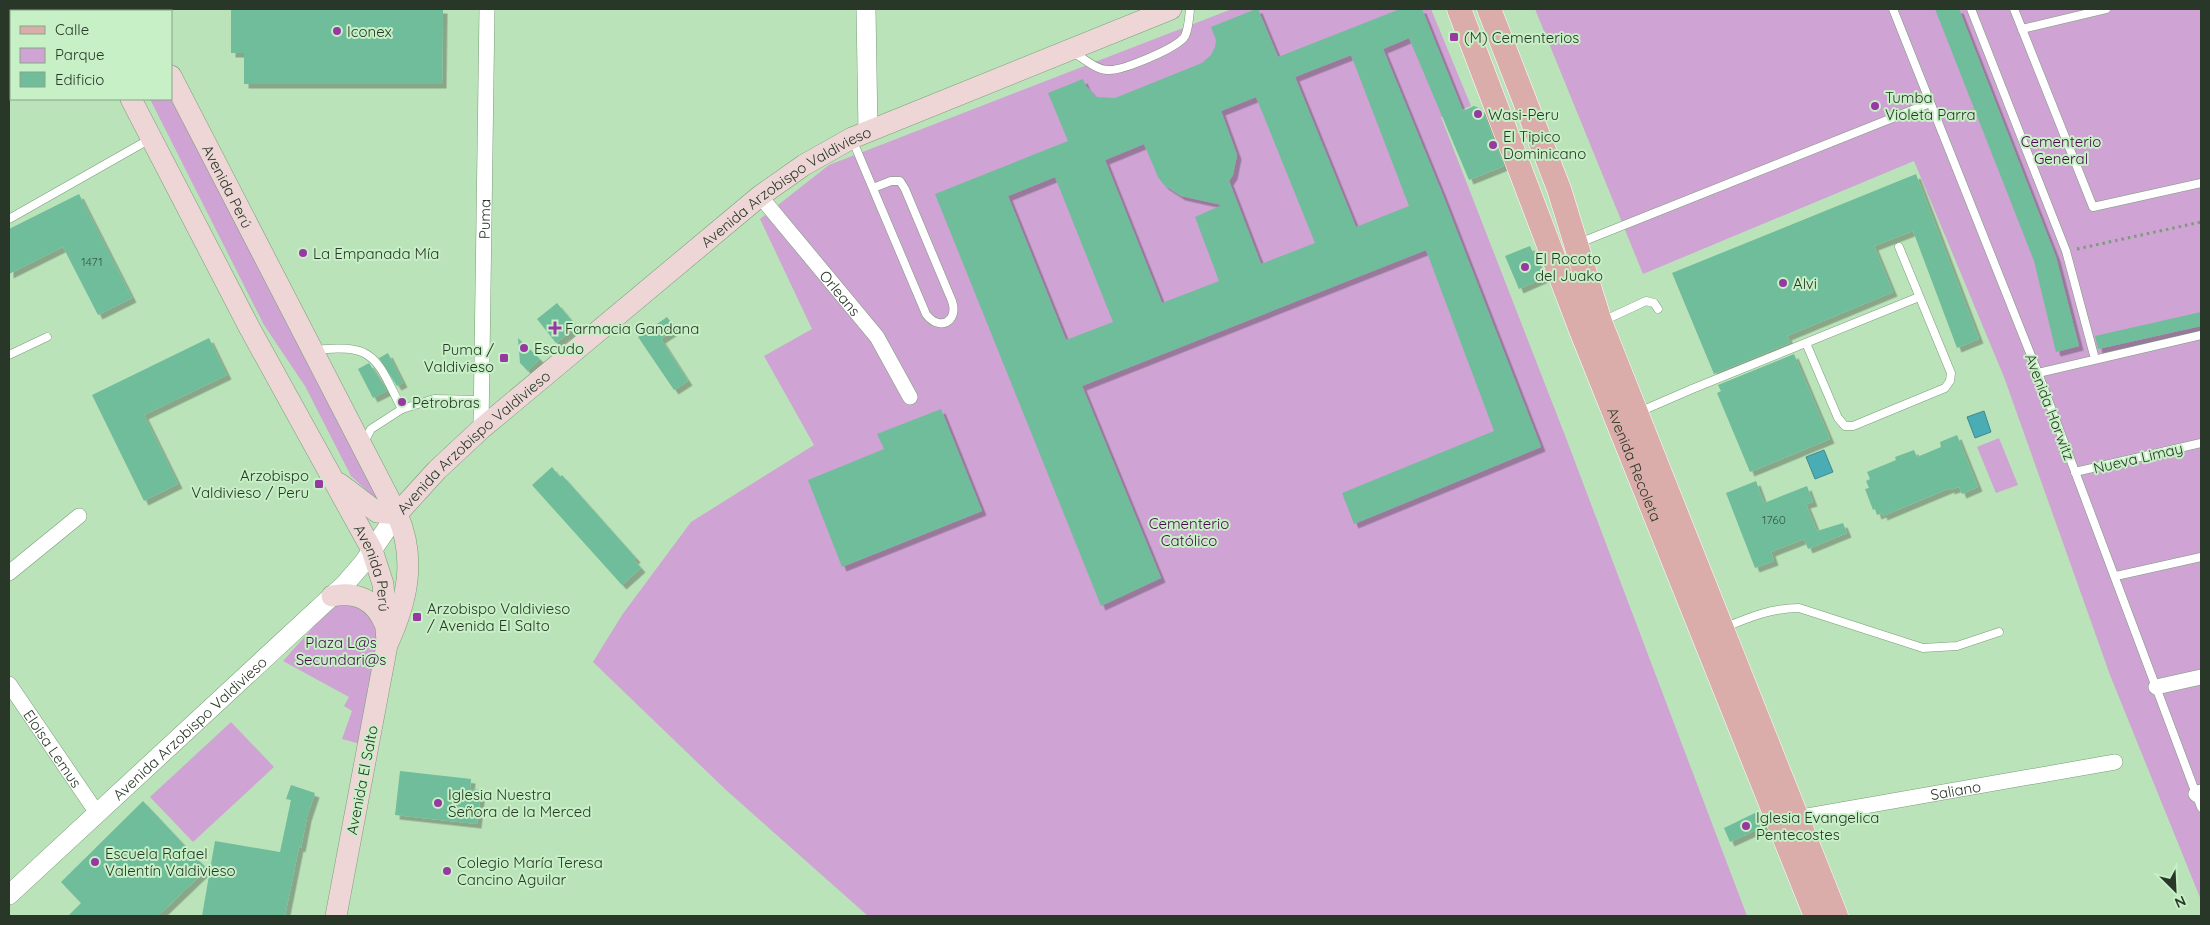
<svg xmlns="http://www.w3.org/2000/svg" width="2210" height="925" font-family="Quicksand,sans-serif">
<defs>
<filter id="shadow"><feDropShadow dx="4.5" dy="4.5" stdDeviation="0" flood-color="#0004"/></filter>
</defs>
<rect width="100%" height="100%" fill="#bbe3ba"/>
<!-- green -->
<g fill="#cfa3d3">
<polygon points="1232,9 1431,9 1471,106 1441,117 1566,438 1747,916 868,916 726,790 593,662 622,615 691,522 814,445 764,356 812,329 760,219 829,165"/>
<polygon points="1535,9 2201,9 2201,900 2110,675 2004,377 1914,161 1643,274"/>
<polygon points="150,99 171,99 385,501 374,497 351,476 305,386 264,325"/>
<polygon points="1999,438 2018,485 1996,493 1977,447"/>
<polygon points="333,605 357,605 379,621 364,745 342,739 352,711 344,706 349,697 283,661"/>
<polygon points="231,722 274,767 193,842 150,797"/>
</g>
<!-- water -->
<g fill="#4aadb6" stroke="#408a8b">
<polygon points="1984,411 1991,432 1975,438 1967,417"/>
<polygon points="1824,450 1833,472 1815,479 1806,457"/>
</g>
<!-- building -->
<g fill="#70bd9b" fill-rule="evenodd" filter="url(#shadow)">
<polygon points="231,9 443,9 442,84 244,84 244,53 231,53"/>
<path d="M 1256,9 L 1258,9 L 1278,57 L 1400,9 L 1422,9 L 1463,111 L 1474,106 L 1482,109 L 1504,166 L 1469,180 L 1409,38 L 1383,49 L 1442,193 L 1541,447 L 1354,524 L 1342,493 L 1494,431 L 1426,250 L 1082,386 L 1161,578 L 1101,606 L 935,194 L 1068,141 L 1048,93 L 1083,79 L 1086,86 L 1096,97 L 1115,98 L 1202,63 L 1211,55 L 1215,47 L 1216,40 L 1211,27 ZM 1351,55 L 1409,206 L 1356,227 L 1295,77 ZM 1256,97 L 1315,243 L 1261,264 L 1229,181 L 1233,175 L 1237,155 L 1221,111 ZM 1144,144 L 1158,177 L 1164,185 L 1181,196 L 1222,205 L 1195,217 L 1219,281 L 1162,303 L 1105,160 ZM 1055,177 L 1113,322 L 1066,340 L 1008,196 Z"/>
<polygon points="1935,9 1959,9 2056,257 2079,346 2056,352 2034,261"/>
<polygon points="1916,174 1979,339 1957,348 1913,231 1874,246 1893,292 1787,336 1790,343 1714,374 1672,273"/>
<polygon points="79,194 132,298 98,315 63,247 9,274 9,229"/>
<polygon points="1530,246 1544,278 1519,289 1505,256"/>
<polygon points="557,303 577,327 556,343 537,319"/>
<polygon points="2201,312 2201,326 2098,349 2095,336"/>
<polygon points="667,317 676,329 661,339 688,381 674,390 638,337"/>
<polygon points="209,338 227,375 144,415 178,484 144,501 92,395"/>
<polygon points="518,338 540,359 528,371 520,363"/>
<polygon points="388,353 403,383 397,386 379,358"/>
<polygon points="1794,354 1830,439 1750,472 1717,393 1721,391 1718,385"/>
<polygon points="369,363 387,391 373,398 358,369"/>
<polygon points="941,409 982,511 842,567 808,480 884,449 877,434"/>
<polygon points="1957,435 1978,487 1962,494 1959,487 1950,490 1950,488 1883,516 1882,513 1877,515 1875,509 1873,510 1865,489 1869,488 1866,481 1870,479 1867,472 1896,460 1895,457 1914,450 1917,457 1941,447 1940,442"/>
<polygon points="552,467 560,477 562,475 636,558 634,560 641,568 622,585 532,485"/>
<polygon points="1756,481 1764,503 1807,486 1813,502 1806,504 1817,531 1843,523 1847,533 1808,549 1804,539 1771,552 1774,561 1755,568 1726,493"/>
<polygon points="400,771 471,779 470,789 481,790 477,824 395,815"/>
<polygon points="291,785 315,793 307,817 301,848 299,847 285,916 202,916 215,841 280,852 291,800 286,799"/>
<polygon points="143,801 207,869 158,916 68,916 81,903 61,882"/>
<polygon points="1759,811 1765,826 1730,842 1724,828"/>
</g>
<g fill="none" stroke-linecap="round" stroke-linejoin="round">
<defs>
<g id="service">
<polyline points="1893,9 2038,373 2201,807"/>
<polyline points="1971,9 2066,251 2095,359"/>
<polyline points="2014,9 2093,207 2201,183"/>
<polyline points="2022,29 2106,9"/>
<path d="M 1073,52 C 1083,58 1096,70 1108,70 C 1122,71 1178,48 1185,36 C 1189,27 1189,18 1190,9"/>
<path d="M 852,139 L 926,314 C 939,332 959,322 952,301 L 905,189 L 900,181 L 891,181 L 873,188"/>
<polyline points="9,219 150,139"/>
<polyline points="1579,243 1930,103"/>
<polyline points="1603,321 1646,301 1654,303 1658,309"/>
<polyline points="1806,343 1838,418 1845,426 1853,426 1945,388 1950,381 1951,373 1899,247"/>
<path d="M 314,350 C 377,343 376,359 402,409"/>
<polyline points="9,355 47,337"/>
<polyline points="2038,373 2201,335"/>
<polyline points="1639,412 1692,389 1919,297"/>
<polyline points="364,442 371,429 402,409 434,399 481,400"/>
<polyline points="2075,472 2201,443"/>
<polyline points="2116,576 2201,557"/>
<path d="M 1726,627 C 1750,617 1772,608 1799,608 L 1923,648 L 1957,646 L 1999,632"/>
</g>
<g id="minor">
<polyline points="73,11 76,9"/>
<polyline points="9,65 11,63"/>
<path id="s1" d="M 760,196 L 877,337 L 910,397"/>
<path id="s2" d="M 481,429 L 487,9"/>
<polyline points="9,573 79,516"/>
<path id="s3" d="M 9,684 L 97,813"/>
<polyline points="2156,687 2201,677"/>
<polyline points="2196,794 2201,792"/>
<path id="s4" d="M 1796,818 L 2115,762"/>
</g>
<g id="tertiary">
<polyline points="866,9 868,131"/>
<path id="s5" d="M 9,895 L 345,584 L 364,562 L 397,514"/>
</g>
<g id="secondary">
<polyline points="90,9 91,11"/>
<polyline points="139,9 140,11"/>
<path id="s6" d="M 171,76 L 397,514 C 417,559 407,602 387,645 L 336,916"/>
<path id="s7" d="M 131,99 L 249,327 L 372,550 L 383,584 L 387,642"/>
<polyline points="340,484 377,512 397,514"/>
<path id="s8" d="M 397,514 L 437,470 L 481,429 L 760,196 L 804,165 L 852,138 L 1171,9"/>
<path d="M 332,596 C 357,591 375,600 385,624"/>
</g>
<g id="primary">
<path id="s9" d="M 1459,9 L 1581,330 L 1816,916"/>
<polyline points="1489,9 1559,189 1600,322 1836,916"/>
</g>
</defs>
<!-- service casing -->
<use href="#service" stroke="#789d77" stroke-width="9"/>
<!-- minor casing -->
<use href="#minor" stroke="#789d77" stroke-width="16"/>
<!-- tertiary casing -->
<use href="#tertiary" stroke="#789d77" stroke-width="20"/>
<!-- secondary casing -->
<use href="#secondary" stroke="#789d77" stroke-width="22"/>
<!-- primary casing -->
<use href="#primary" stroke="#fff" stroke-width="25"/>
<!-- path -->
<polyline stroke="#7d9b7c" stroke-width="3" stroke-dasharray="2.5 4" stroke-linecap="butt" points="2077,249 2201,222"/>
<!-- service -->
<use href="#service" stroke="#fff" stroke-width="8"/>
<!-- minor -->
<use href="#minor" stroke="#fff" stroke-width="15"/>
<!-- tertiary -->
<use href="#tertiary" stroke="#fff" stroke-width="19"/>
<!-- secondary -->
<use href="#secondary" stroke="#edd6d5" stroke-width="21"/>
<!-- primary -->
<use href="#primary" stroke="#daadaa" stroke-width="24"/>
</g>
<!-- markers -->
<g fill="#9839a2" stroke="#c8f0c6" stroke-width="2">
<circle cx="337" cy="31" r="5"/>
<rect x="1449" y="32" width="10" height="10" rx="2.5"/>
<circle cx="1875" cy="106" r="5"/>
<circle cx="1478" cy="114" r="5"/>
<circle cx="1493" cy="145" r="5"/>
<circle cx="303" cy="253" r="5"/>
<circle cx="1525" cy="267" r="5"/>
<circle cx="1783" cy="283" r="5"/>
<path d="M552.5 320.5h5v5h5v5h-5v5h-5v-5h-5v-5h5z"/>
<circle cx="524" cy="348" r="5"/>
<rect x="499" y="353" width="10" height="10" rx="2.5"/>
<circle cx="402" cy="402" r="5"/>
<rect x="314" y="479" width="10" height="10" rx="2.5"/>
<rect x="412" y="612" width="10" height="10" rx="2.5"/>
<circle cx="438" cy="803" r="5"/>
<circle cx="1746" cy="826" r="5"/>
<circle cx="95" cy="862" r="5"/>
<circle cx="447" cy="871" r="5"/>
</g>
<g text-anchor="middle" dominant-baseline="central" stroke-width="4" stroke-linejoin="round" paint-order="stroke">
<!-- number labels -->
<g font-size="12" fill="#3a5844">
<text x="92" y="261">1471</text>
<text x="1774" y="519">1760</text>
</g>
<!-- poi labels -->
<g font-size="15" fill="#283727" stroke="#c8f0c6" text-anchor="start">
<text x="347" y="31">Iconex</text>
<text x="1464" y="37">(M) Cementerios</text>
<text x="1885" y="97">Tumba<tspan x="1885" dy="17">Violeta Parra</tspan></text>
<text x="1488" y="114">Wasi-Peru</text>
<text x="1503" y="136">El Tipico<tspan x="1503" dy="17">Dominicano</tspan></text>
<text x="313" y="253">La Empanada Mía</text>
<text x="1535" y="258">El Rocoto<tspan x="1535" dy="17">del Juako</tspan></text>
<text x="1793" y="283">Alvi</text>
<text x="565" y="328">Farmacia Gandana</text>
<text x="534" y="348">Escudo</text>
<text x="494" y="349" text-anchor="end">Puma /<tspan x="494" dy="17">Valdivieso</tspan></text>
<text x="412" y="402">Petrobras</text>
<text x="309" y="475" text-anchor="end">Arzobispo<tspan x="309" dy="17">Valdivieso / Peru</tspan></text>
<text x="427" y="608">Arzobispo Valdivieso<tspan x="427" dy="17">/ Avenida El Salto</tspan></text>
<text x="448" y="794">Iglesia Nuestra<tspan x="448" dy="17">Señora de la Merced</tspan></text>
<text x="1756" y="817">Iglesia Evangelica<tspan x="1756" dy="17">Pentecostes</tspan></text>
<text x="105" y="853">Escuela Rafael<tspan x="105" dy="17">Valentín Valdivieso</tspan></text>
<text x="457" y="862">Colegio María Teresa<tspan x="457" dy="17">Cancino Aguilar</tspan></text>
</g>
<!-- park labels -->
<g font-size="15" fill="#470a4d" stroke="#c8f0c6">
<text x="2061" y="141">Cementerio<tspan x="2061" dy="17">General</tspan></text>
<text x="1189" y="523">Cementerio<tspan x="1189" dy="17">Católico</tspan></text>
<text x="341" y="642">Plaza L@s<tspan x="341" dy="17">Secundari@s</tspan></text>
</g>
<!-- street labels -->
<g font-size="15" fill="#283727" stroke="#c8f0c6">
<text stroke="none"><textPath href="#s6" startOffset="124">Avenida Perú</textPath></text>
<text stroke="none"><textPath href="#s8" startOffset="510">Avenida Arzobispo Valdivieso</textPath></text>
<text stroke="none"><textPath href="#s2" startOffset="210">Puma</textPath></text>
<text stroke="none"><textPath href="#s1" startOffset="126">Orleans</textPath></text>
<text transform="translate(2050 407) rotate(69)">Avenida Horwitz</text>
<text stroke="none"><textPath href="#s8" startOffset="105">Avenida Arzobispo Valdivieso</textPath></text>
<text transform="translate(2138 458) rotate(-13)">Nueva Limay</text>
<text stroke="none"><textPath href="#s9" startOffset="488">Avenida Recoleta</textPath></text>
<text stroke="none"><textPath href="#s7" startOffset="529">Avenida Perú</textPath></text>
<text stroke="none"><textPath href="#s5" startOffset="246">Avenida Arzobispo Valdivieso</textPath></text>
<text stroke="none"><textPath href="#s3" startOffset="78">Eloisa Lemus</textPath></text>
<text transform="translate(362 780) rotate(-79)">Avenida El Salto</text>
<text stroke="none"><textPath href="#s4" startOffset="162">Saliano</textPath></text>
</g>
</g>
<!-- border -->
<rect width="2210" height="925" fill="none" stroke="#283727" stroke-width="20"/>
<!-- legend -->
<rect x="10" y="10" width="162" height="90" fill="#c8f0c6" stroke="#88a686"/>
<rect x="20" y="26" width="25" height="8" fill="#daadaa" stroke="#88a686"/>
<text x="55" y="35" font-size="15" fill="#283727">Calle</text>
<rect x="20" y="48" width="25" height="15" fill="#cfa3d3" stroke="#88a686"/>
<text x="55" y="60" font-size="15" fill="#283727">Parque</text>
<rect x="20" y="72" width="25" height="15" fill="#70bd9b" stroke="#88a686"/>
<text x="55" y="85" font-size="15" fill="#283727">Edificio</text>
<!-- north arrow -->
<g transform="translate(2175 890) rotate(156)" stroke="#c8f0c6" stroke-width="4" paint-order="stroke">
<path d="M0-4L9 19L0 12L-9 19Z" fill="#283727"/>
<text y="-8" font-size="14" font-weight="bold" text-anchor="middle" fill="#283727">N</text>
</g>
</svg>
